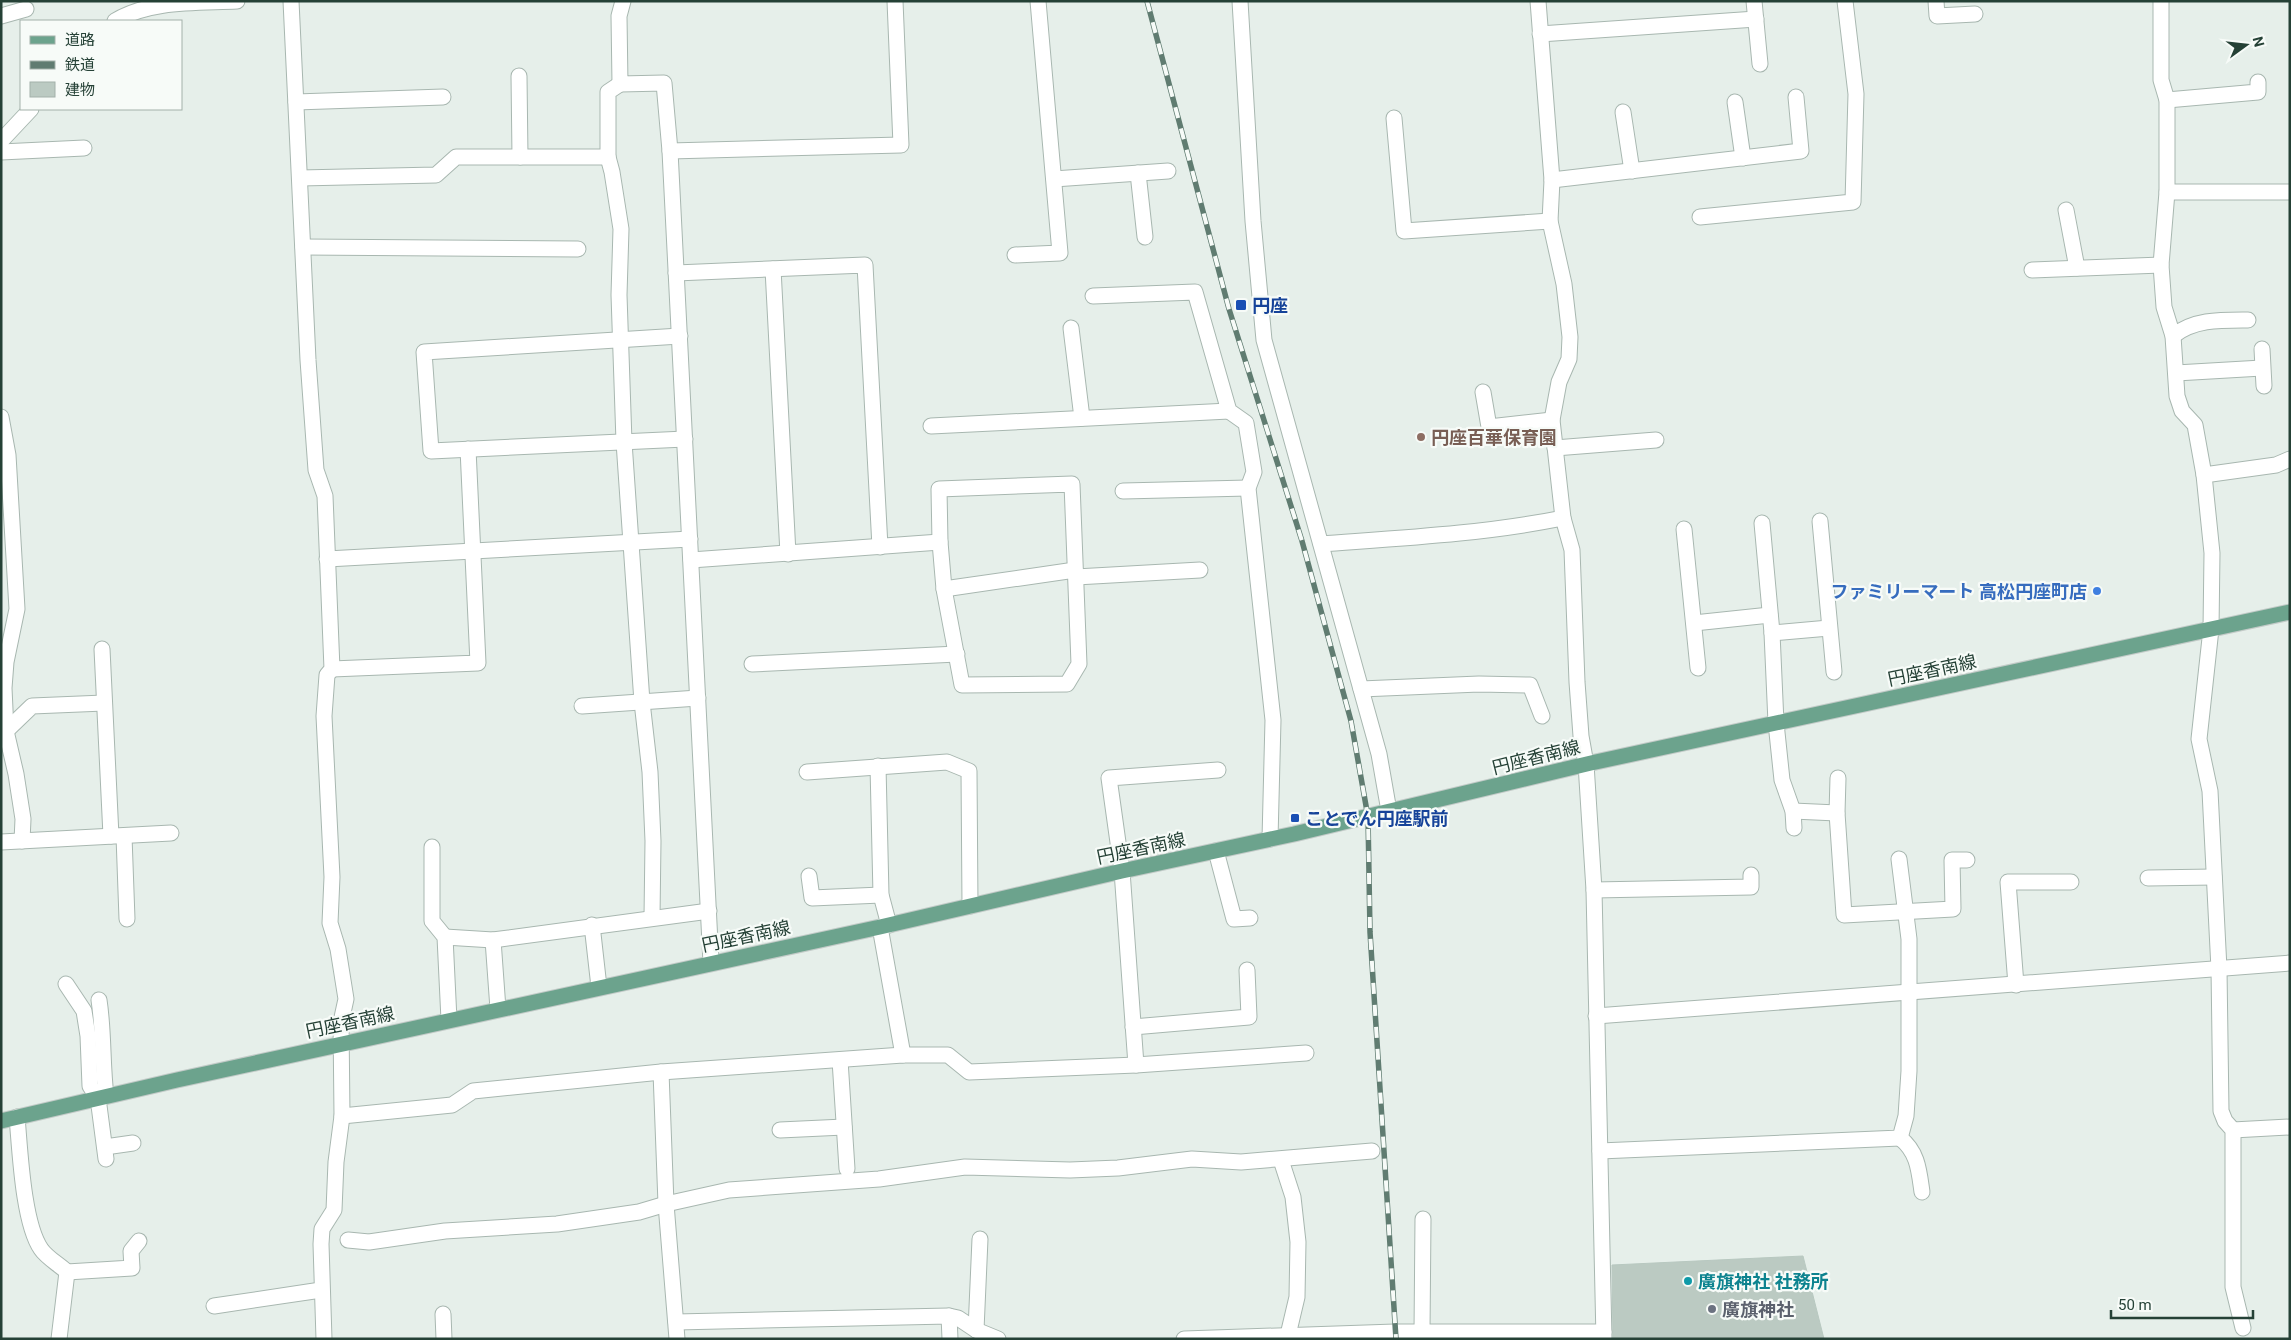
<svg xmlns="http://www.w3.org/2000/svg" width="2291" height="1340" font-family="Roboto,'Noto Sans JP',sans-serif">
<rect width="100%" height="100%" fill="#e6efea"/>
<!-- building -->
<polygon fill="#bbcac2" stroke="#b8c8c0" points="1803,1256 1824,1339 1613,1339 1612,1265"/>
<g fill="none" stroke-linecap="round" stroke-linejoin="round">
<defs>
<g id="minor">
<polyline points="291,1 308,360 316,470 325,496 332,669 327,675 324,716 332,877 330,923 338,949 346,999 341,1022 342,1116 336,1162 334,1210 322,1229 321,1244 324,1339"/>
<polyline points="623,1 619,16 620,84 664,83 670,151 711,963"/>
<polyline points="1240,1 1253,221 1264,340 1379,754 1389,811"/>
<polyline points="1538,1 1552,180 1550,221 1564,284 1570,337 1569,359 1559,382 1552,420 1563,518 1572,550 1577,682 1581,736 1586,764 1594,890 1604,1339"/>
<polyline points="1754,1 1760,64"/>
<polyline points="1936,1 1937,16 1975,14"/>
<polyline points="2161,1 2161,80 2167,100 2167,192 2161,265 2164,307 2173,336 2177,396 2182,411 2195,425 2204,475 2212,553 2211,629 2199,739 2210,791 2219,969 2221,1111 2225,1121 2233,1130 2233,1287 2243,1328"/>
<polyline points="1,16 26,9"/>
<path d="M 115,21 C 149,0 198,3 237,1"/>
<polyline points="1540,34 1756,19"/>
<polyline points="519,76 520,157"/>
<polyline points="2167,100 2258,92 2258,82"/>
<polyline points="296,102 443,97"/>
<polyline points="1735,102 1743,158"/>
<polyline points="1623,112 1632,171"/>
<polyline points="1394,118 1404,231 1550,221"/>
<polyline points="1,141 31,109"/>
<polyline points="670,151 901,145 895,1"/>
<polyline points="1,152 84,148"/>
<polyline points="608,157 612,172 621,229 619,295 624,442 642,702 650,772 653,841 652,917"/>
<polyline points="1138,173 1145,237"/>
<polyline points="300,178 436,175 456,157 608,157 608,92 620,84"/>
<polyline points="1054,179 1168,171"/>
<polyline points="1552,180 1801,151 1796,97"/>
<polyline points="2167,192 2290,192"/>
<polyline points="2066,210 2077,268"/>
<polyline points="1700,217 1853,202 1856,94 1845,1"/>
<polyline points="303,247 578,249"/>
<polyline points="1015,255 1060,253 1038,1"/>
<polyline points="773,269 788,554"/>
<polyline points="2032,270 2161,265"/>
<polyline points="676,273 865,265 880,547"/>
<polyline points="1093,296 1195,292 1229,411 1246,423 1254,472 1248,488 1273,720 1270,839"/>
<polyline points="1071,328 1082,418"/>
<polyline points="680,336 424,352 431,451 685,439"/>
<path d="M 2173,336 C 2194,319 2221,320 2248,320"/>
<polyline points="2262,349 2264,386"/>
<polyline points="2176,373 2262,368"/>
<polyline points="1483,392 1489,427 1552,420"/>
<polyline points="1,417 8,455 17,609 6,662 4,688 6,731 16,774 23,819 22,841"/>
<polyline points="931,426 1229,411"/>
<polyline points="1555,448 1656,440"/>
<polyline points="2204,475 2276,465 2290,459"/>
<polygon points="1072,484 1079,664 1067,684 962,685 944,589 940,542 939,489"/>
<polyline points="1123,491 1248,488"/>
<polyline points="1820,521 1834,672"/>
<polyline points="1762,523 1772,633 1776,723 1782,780 1793,811 1794,828"/>
<polyline points="1684,529 1698,668"/>
<path d="M 1321,544 C 1402,538 1483,534 1563,518"/>
<polyline points="327,559 690,539"/>
<polyline points="691,560 940,542"/>
<polyline points="1076,577 1200,570"/>
<polyline points="944,589 1075,570"/>
<polyline points="1694,623 1770,615"/>
<polyline points="1772,633 1829,628"/>
<polyline points="102,649 111,836"/>
<polyline points="752,664 957,654"/>
<polyline points="332,669 478,663 468,449"/>
<polyline points="1361,689 1479,684 1530,685 1542,716"/>
<polyline points="582,706 698,698"/>
<polyline points="1,732 6,731 32,706 104,703"/>
<polyline points="878,766 881,895 889,925"/>
<polyline points="807,772 947,762 969,771 970,906"/>
<polyline points="1838,778 1837,813 1844,915 1953,909 1952,860 1967,860"/>
<polyline points="1793,811 1837,813"/>
<polyline points="124,836 127,919"/>
<polyline points="1,842 171,833"/>
<polyline points="432,847 432,921 445,937 449,1020"/>
<polyline points="1216,851 1234,919 1250,918"/>
<polyline points="809,876 812,898 881,895"/>
<polyline points="2148,878 2214,877"/>
<polyline points="1594,890 1751,887 1751,875"/>
<polyline points="592,925 599,987"/>
<polyline points="880,927 903,1055"/>
<polyline points="445,937 493,940 709,911"/>
<polyline points="493,940 498,1009"/>
<polyline points="66,984 84,1011 88,1036 90,1086 98,1098 106,1159"/>
<polyline points="2016,985 2008,882 2071,882"/>
<path d="M 99,1000 C 104,1032 102,1064 106,1096"/>
<polyline points="1596,1016 2290,963"/>
<polyline points="1133,1027 1249,1017 1247,970"/>
<polyline points="840,1060 847,1169"/>
<polyline points="1136,1065 1122,871 1109,778 1218,770"/>
<polyline points="661,1072 666,1204 677,1339"/>
<polyline points="342,1116 452,1105 473,1091 661,1072 903,1055 948,1055 969,1072 1136,1065 1306,1053"/>
<path d="M 17,1117 C 20,1150 23,1223 41,1249 C 47,1258 60,1265 67,1272 L 59,1339"/>
<polyline points="780,1130 844,1127"/>
<polyline points="2233,1130 2290,1127"/>
<path d="M 1900,1138 C 1918,1152 1919,1171 1922,1192"/>
<polyline points="105,1147 133,1143"/>
<polyline points="1600,1151 1900,1138 1906,1116 1909,1071 1909,939 1899,859"/>
<polyline points="1281,1160 1293,1197 1298,1242 1297,1297 1288,1335"/>
<polyline points="348,1240 369,1242 445,1231 557,1224 639,1212 666,1204 729,1190 879,1179 965,1167 1070,1170 1118,1168 1192,1159 1241,1162 1372,1151"/>
<polyline points="67,1272 132,1268 131,1251 139,1241"/>
<polyline points="214,1306 321,1290"/>
<polyline points="443,1314 444,1339"/>
<polyline points="949,1316 950,1339"/>
<polyline points="676,1322 949,1316 958,1318 976,1330 998,1339"/>
<polyline points="976,1330 980,1239"/>
<polyline points="1422,1332 1423,1219"/>
<polyline points="1184,1339 1395,1332 1604,1332"/>
</g>
<polyline id="major" points="1,1121 177,1080 880,927 1122,871 1294,834 1591,763 2290,612"/>
</defs>
<!-- minor casing -->
<use href="#minor" stroke="#a8b7b0" stroke-width="17"/>
<!-- major casing -->
<use href="#major" stroke="#c2cac7" stroke-width="17"/>
<!-- minor -->
<use href="#minor" stroke="#fff" stroke-width="15"/>
<!-- major -->
<use href="#major" stroke="#6ca38d" stroke-width="15"/>
<defs>
<polyline id="rail" points="1147,1 1229,309 1302,541 1351,721 1368,817 1370,932 1396,1339"/>
</defs>
<!-- rail casing -->
<use href="#rail" stroke="#607c71" stroke-width="5.5"/>
<!-- rail -->
<use href="#rail" stroke="#f7fbf8" stroke-width="4" stroke-dasharray="11" stroke-linecap="butt"/>
</g>
<!-- markers -->
<g fill="#1a4fb4" stroke="#f7fbf8" stroke-width="2">
<rect x="1235" y="299" width="12" height="12" rx="2.5"/>
<rect x="1290" y="813" width="10" height="10" rx="2.5"/>
</g>
<circle fill="#8d6e63" stroke="#f7fbf8" stroke-width="2" cx="1421" cy="437" r="5"/>
<circle fill="#3f7fe0" stroke="#f7fbf8" stroke-width="2" cx="2097" cy="591" r="5"/>
<circle fill="#0f9aa8" stroke="#f7fbf8" stroke-width="2" cx="1688" cy="1281" r="5"/>
<circle fill="#6b7280" stroke="#f7fbf8" stroke-width="2" cx="1712" cy="1309" r="5"/>
<g text-anchor="middle" dominant-baseline="central" stroke-width="4.5" stroke-linejoin="round" paint-order="stroke">
<!-- transit labels -->
<g font-size="18" font-weight="bold" fill="#164399" stroke="#f7fbf8" text-anchor="start">
<text x="1252" y="305">円座</text>
<text x="1305" y="818">ことでん円座駅前</text>
</g>
<!-- education labels -->
<g font-size="18" font-weight="bold" fill="#785e54" stroke="#f7fbf8" text-anchor="start">
<text x="1431" y="437">円座百華保育園</text>
</g>
<!-- shop labels -->
<g font-size="18" font-weight="bold" fill="#366cbe" stroke="#f7fbf8" text-anchor="end">
<text x="2087" y="591">ファミリーマート 高松円座町店</text>
</g>
<!-- street labels -->
<g font-size="18" fill="#254136" stroke="#f7fbf8">
<text transform="translate(1932 670) rotate(-12)">円座香南線</text>
<text transform="translate(1536 757) rotate(-14)">円座香南線</text>
<text transform="translate(1141 848) rotate(-12)">円座香南線</text>
<text transform="translate(746 936) rotate(-12)">円座香南線</text>
<text transform="translate(350 1022) rotate(-12)">円座香南線</text>
</g>
<!-- culture labels -->
<g font-size="18" font-weight="bold" fill="#0d838f" stroke="#f7fbf8" text-anchor="start">
<text x="1698" y="1281">廣旗神社 社務所</text>
</g>
<!-- worship labels -->
<g font-size="18" font-weight="bold" fill="#5b616d" stroke="#f7fbf8" text-anchor="start">
<text x="1722" y="1309">廣旗神社</text>
</g>
</g>
<!-- border -->
<rect width="2291" height="1340" fill="none" stroke="#254136" stroke-width="5"/>
<!-- legend -->
<rect x="20" y="20" width="162" height="90" fill="#f7fbf8" stroke="#a3b1aa"/>
<rect x="30" y="36" width="25" height="8" fill="#6ca38d" stroke="#a3b1aa"/>
<text x="65" y="45" font-size="15" fill="#254136">道路</text>
<rect x="30" y="61" width="25" height="8" fill="#607c71" stroke="#a3b1aa"/>
<text x="65" y="70" font-size="15" fill="#254136">鉄道</text>
<rect x="30" y="82" width="25" height="15" fill="#bbcac2" stroke="#a3b1aa"/>
<text x="65" y="95" font-size="15" fill="#254136">建物</text>
<!-- north arrow -->
<g transform="translate(2246 45) rotate(75)" stroke="#f7fbf8" stroke-width="4" paint-order="stroke">
<path d="M0-4L9 19L0 12L-9 19Z" fill="#254136"/>
<text y="-8" font-size="14" font-weight="bold" text-anchor="middle" fill="#254136">N</text>
</g>
<!-- scale -->
<path d="M2111 1310v8h142v-8" fill="none" stroke="#254136" stroke-width="2.5"/>
<text x="2118" y="1310" font-size="15" fill="#254136" stroke="#f7fbf8" stroke-width="4" paint-order="stroke">50 m</text>
</svg>
